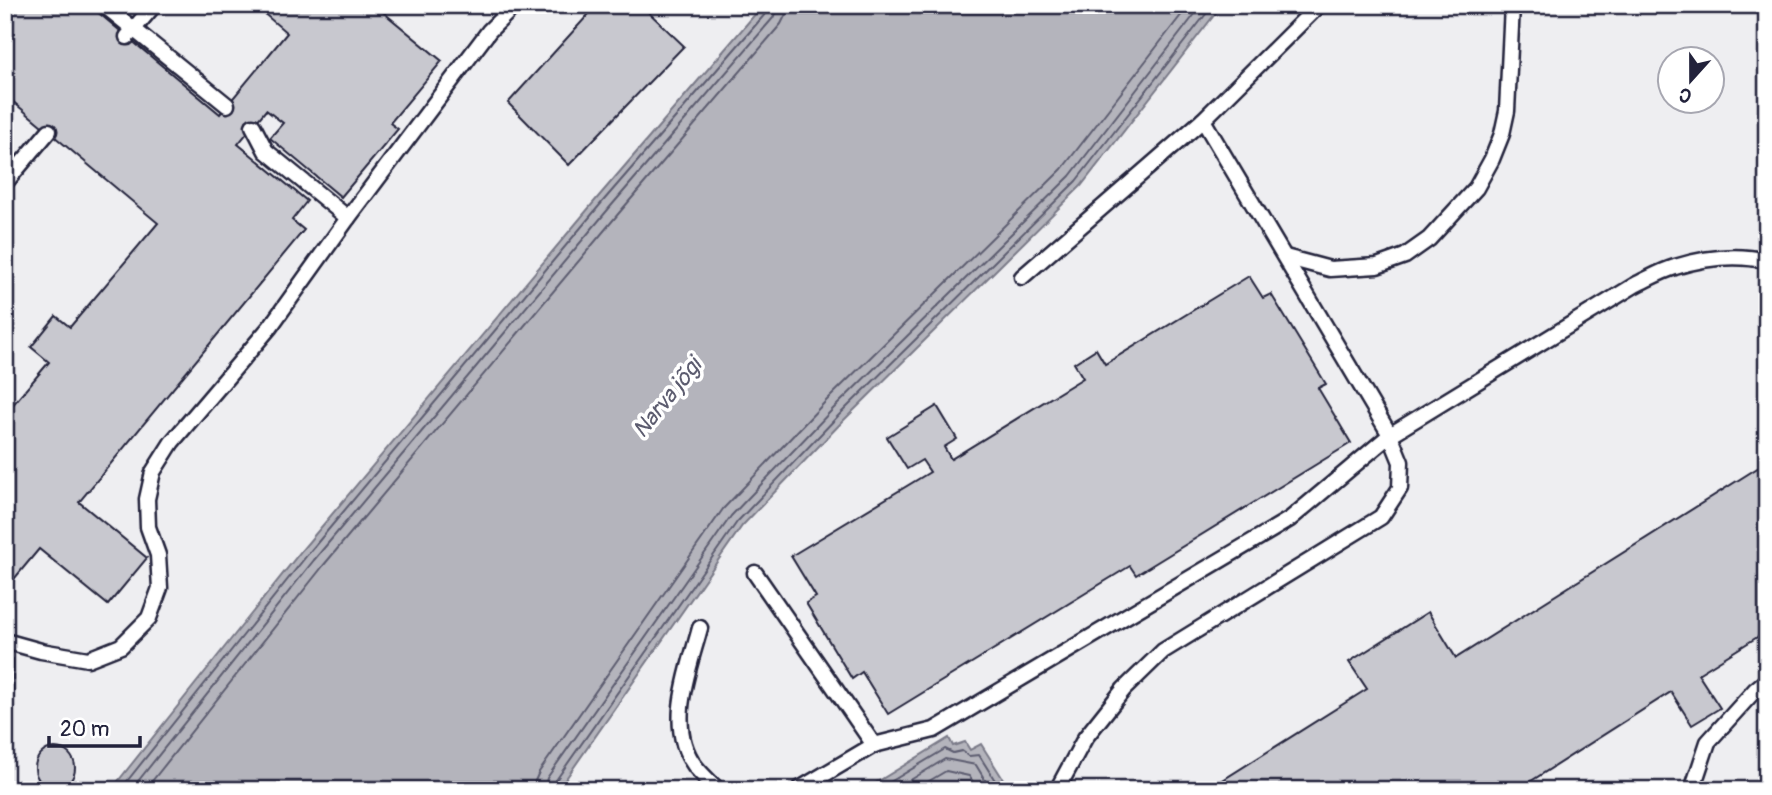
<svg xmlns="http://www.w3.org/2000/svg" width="1772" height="795" font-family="Pangolin,sans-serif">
<rect width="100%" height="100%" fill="#fff"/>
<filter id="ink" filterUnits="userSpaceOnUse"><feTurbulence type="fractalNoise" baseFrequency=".0143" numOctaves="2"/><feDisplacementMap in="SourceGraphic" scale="14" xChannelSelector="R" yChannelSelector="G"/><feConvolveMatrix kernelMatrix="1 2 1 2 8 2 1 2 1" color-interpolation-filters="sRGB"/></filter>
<g filter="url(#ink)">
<!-- built -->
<g fill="#eeeef1" fill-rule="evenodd">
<polygon points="5,5 763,5 599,196 302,550 111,790 5,790"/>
<path d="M 1222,5 L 1767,5 L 1767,790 L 558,790 L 742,526 L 844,420 L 1081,186 ZM 1670,60 L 1712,60 L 1712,102 L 1670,102 Z"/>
</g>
<!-- water -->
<g fill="#b4b4bc" stroke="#7a7a88" stroke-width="2">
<polygon points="763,5 1222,5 1081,186 844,420 742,526 558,790 111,790 302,550 599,196"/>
<polygon points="949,738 953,746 965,742 970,750 981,744 1010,790 864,790"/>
</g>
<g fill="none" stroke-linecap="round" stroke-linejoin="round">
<!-- shore -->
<g stroke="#5c5c6f" stroke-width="2">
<polyline points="120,790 308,554 604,200 766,13 768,5"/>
<polyline points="131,790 314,560 611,206 773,18 776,12 777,5"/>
<polyline points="145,790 323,566 619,213 781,24 786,14 787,5"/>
<polyline points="534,790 535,781 539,772 723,509 826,401 1062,169 1189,5"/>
<polyline points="544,790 547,778 731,516 833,409 1070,176 1202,5"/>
<polyline points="553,790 554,783 737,522 839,415 1076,181 1213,5"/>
<polyline points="877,790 945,749 953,753 962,751 969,756 979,755 1001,790"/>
<polyline points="894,790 945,759 976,765 991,790"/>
<polyline points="914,790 946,771 969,776 979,790"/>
</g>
</g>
<!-- building -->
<g fill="#c8c8cf" stroke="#22223b" stroke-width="2">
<polygon points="5,5 89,5 220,114 287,33 254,5 388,5 383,12 442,61 390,123 398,129 341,197 270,138 283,123 266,110 238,144 307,201 292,220 304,230 79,502 147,558 108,605 39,549 5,590 5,414 49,362 31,347 56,316 70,327 158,223 5,95"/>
<polygon points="597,5 641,5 684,46 569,165 508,103"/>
<polygon points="1249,276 1263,298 1271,294 1326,384 1318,388 1351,443 1136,575 1130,566 888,714 862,672 852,679 806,603 816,597 791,556 930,472 922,460 907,469 887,437 937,406 957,439 944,447 951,459 1083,378 1074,363 1096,349 1105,364"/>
<polygon points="1767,462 1767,631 1698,674 1720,708 1692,725 1671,692 1517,790 1207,790 1367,689 1349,662 1428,612 1456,658"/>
<polygon points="5,656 13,659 13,708 5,718"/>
<circle cx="55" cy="768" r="20"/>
</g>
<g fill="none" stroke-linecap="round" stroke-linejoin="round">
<defs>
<g id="service">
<polyline points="104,5 227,105"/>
<polyline points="127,37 154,5"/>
<path d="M 1203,120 L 1390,435 L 1635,285 C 1648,279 1661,271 1675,267 C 1704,258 1737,254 1767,261"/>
<polyline points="253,126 266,151 348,218"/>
<polyline points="5,183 49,131"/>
<polyline points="1285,257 1330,269 1377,266 1405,256 1429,239 1476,188 1492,159 1502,134 1507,111 1512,5"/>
<polyline points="1022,277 1203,120 1319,5"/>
<polyline points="755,573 874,745"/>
<path d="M 700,628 C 689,670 665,726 695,766 C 701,774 710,782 718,790"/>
<polyline points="5,641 41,651 88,659 121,646 149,618 160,588 158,555 148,527 147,499 153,472 172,442 270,327 348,218 489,31 515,5"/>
<polyline points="798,790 874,745 934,730 1290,519 1390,435 1401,462 1400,488 1381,517 1163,651 1124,689 1085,738 1057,790"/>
<polyline points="1692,790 1708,742 1755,690 1767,680"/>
</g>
</defs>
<!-- service casing -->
<use href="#service" stroke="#22223b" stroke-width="19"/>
<!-- service -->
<use href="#service" stroke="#fff" stroke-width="14"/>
</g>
</g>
<g text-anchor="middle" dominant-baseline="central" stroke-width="7" stroke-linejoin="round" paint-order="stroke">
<!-- water labels -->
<g font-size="23" font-style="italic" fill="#5c5c6f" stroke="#fff">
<text transform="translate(667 398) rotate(-51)">Narva jõgi</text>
</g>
</g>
<!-- margin -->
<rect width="1772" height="795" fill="none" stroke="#fff" stroke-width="28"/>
<rect x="14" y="14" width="1744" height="767" fill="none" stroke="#22223b" stroke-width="2.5" filter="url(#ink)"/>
<!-- north arrow -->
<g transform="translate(1691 80) rotate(201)"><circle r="33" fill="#ffffff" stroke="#a7a7b1" stroke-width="2"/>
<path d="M0-5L12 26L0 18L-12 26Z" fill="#22223b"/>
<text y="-10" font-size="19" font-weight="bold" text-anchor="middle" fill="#22223b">С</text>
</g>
<!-- scale -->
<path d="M49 736v10h91v-10" fill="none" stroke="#22223b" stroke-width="3.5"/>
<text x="60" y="736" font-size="21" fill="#22223b" stroke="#ffffff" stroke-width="5" paint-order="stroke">20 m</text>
</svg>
